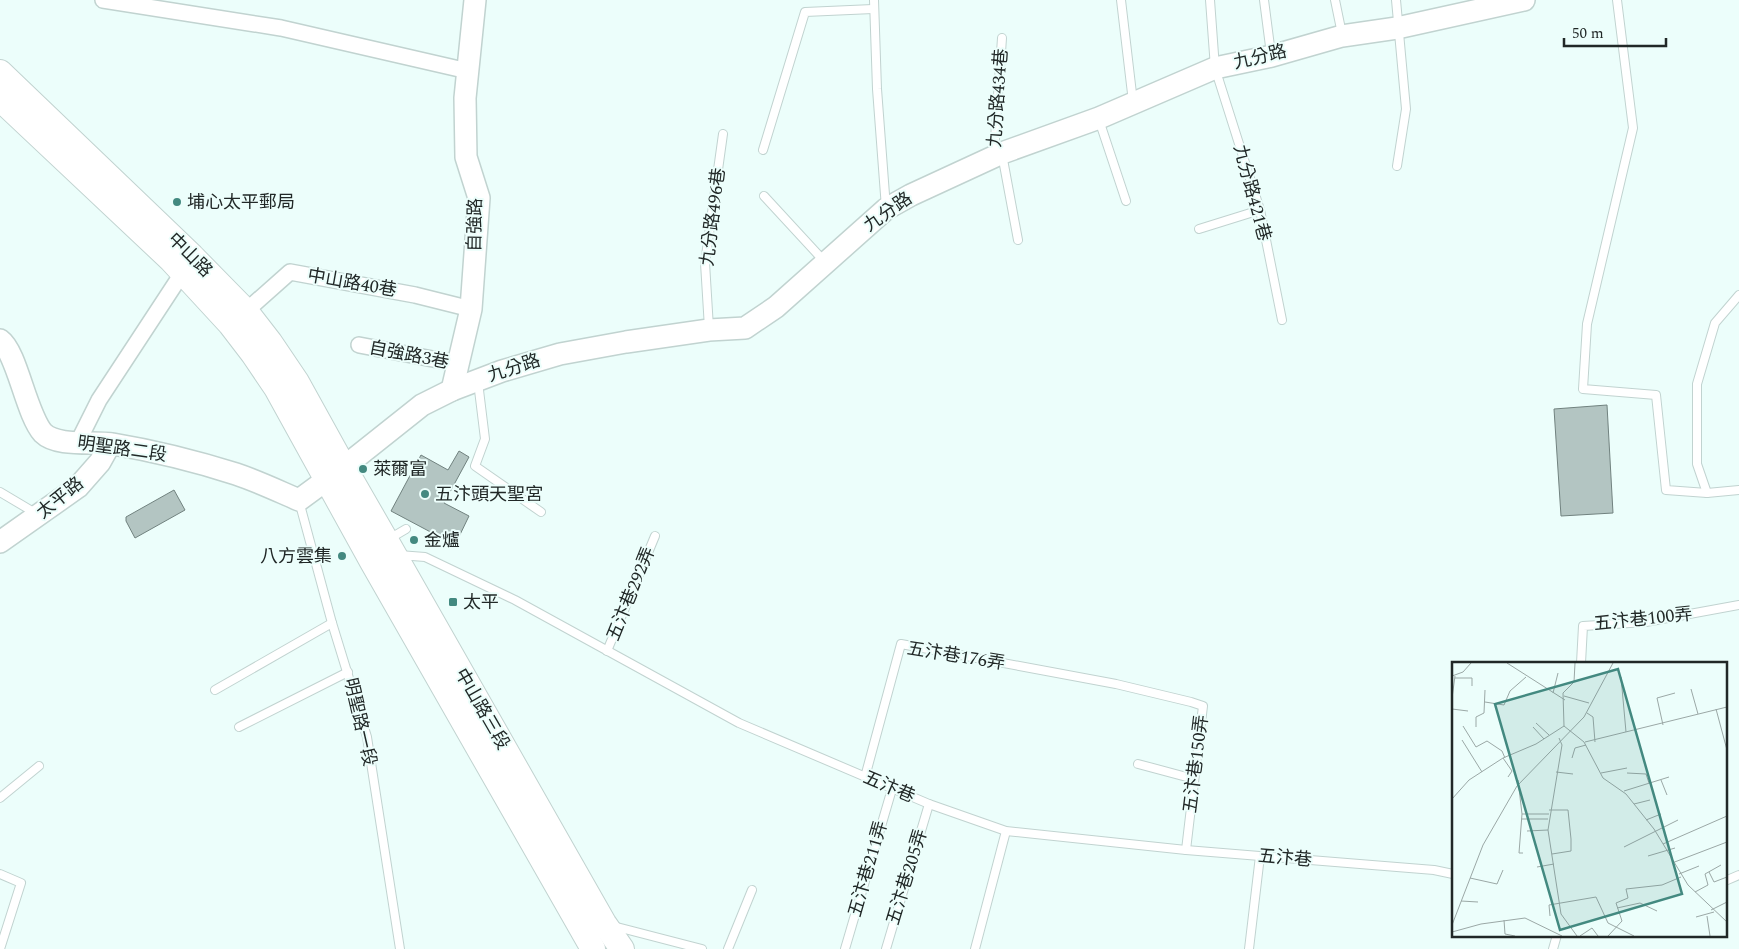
<svg xmlns="http://www.w3.org/2000/svg" width="1739" height="949" font-family="Spectral,'Noto Sans TC',serif">
<rect width="100%" height="100%" fill="#ecfefb"/>
<!-- building -->
<g fill="#b3c5c2" stroke="#71827f">
<polygon points="1607,405 1613,513 1561,516 1554,409"/>
<polygon points="459,451 469,457 444,503 469,516 455,545 391,511 421,455 448,470"/>
<polygon points="174,490 185,510 135,538 126,521 126,517"/>
</g>
<g fill="none" stroke-linecap="round" stroke-linejoin="round">
<defs>
<g id="lane">
<polyline points="874,0 877,89 886,208"/>
<polyline points="1121,0 1133,102"/>
<polyline points="1210,0 1215,68 1260,210 1282,320"/>
<polyline points="1264,0 1271,54"/>
<polyline points="1335,0 1342,34"/>
<polyline points="1396,0 1406,109 1397,166"/>
<polyline points="1617,0 1633,128 1587,324 1583,389 1656,395 1666,490 1707,493 1739,490"/>
<polyline points="1099,120 1126,201"/>
<polyline points="763,150 805,12 873,9"/>
<polyline points="994,153 1002,38"/>
<polyline points="1002,154 1018,240"/>
<polyline points="764,196 824,261"/>
<polyline points="1199,229 1260,210"/>
<polyline points="709,328 705,263 723,134"/>
<polyline points="478,382 485,439 475,466 541,512"/>
<polyline points="0,492 37,514"/>
<polyline points="1707,493 1697,464 1697,384 1715,323 1739,295"/>
<polyline points="299,501 332,623 367,737 400,949"/>
<polyline points="389,539 406,529"/>
<polyline points="399,555 425,557 515,600 739,723 929,804 1006,831 1186,850 1434,870 1453,874"/>
<polyline points="607,651 655,536"/>
<polyline points="1581,663 1583,626 1646,622 1739,605"/>
<polyline points="215,690 332,623"/>
<polyline points="239,727 348,672"/>
<polyline points="1138,764 1194,779"/>
<polyline points="865,777 901,644 1116,684 1191,702 1203,706 1186,850"/>
<polyline points="0,798 39,766"/>
<polyline points="0,874 21,883 0,949"/>
<polyline points="1725,881 1739,875"/>
<polyline points="613,926 702,949"/>
<polyline points="728,949 752,890"/>
<polyline points="845,949 892,789"/>
<polyline points="886,949 929,804"/>
<polyline points="975,949 1006,831"/>
<polyline points="1249,949 1260,856"/>
<polyline points="1553,949 1557,935"/>
</g>
<g id="street">
<polyline points="103,0 281,28 468,71"/>
<polyline points="246,311 290,272 415,295 471,309"/>
<polyline points="359,345 459,364"/>
<polyline points="78,442 99,400 183,272"/>
</g>
<g id="secondary">
<path d="M 0,340 C 17,352 26,414 43,433 C 57,447 94,441 113,444 C 155,451 195,461 236,474 C 257,481 278,491 299,500 L 344,467 L 422,405 L 452,390 L 502,371 L 560,354 L 626,342 L 709,330 L 745,328 L 776,307 L 886,209 L 911,195 L 1002,153 L 1099,118 L 1215,68 L 1272,56 L 1342,36 L 1397,28 L 1524,0"/>
<polyline points="452,390 471,309 479,198 466,157 465,98 475,0"/>
<polyline points="0,542 78,487 100,462 110,444"/>
</g>
<g id="primary">
<polyline points="0,72 192,256 246,311 270,342 297,382 344,467 386,540 604,923 622,949"/>
<polyline points="0,99 171,260 230,324 253,354 276,388 372,562 593,949"/>
</g>
</defs>
<!-- lane casing -->
<use href="#lane" stroke="#c1d3d0" stroke-width="10"/>
<!-- street casing -->
<use href="#street" stroke="#c1d3d0" stroke-width="18"/>
<!-- secondary casing -->
<use href="#secondary" stroke="#c1d3d0" stroke-width="24"/>
<!-- primary casing -->
<use href="#primary" stroke="#c1d3d0" stroke-width="26"/>
<!-- lane -->
<use href="#lane" stroke="#fff" stroke-width="8"/>
<!-- street -->
<use href="#street" stroke="#fff" stroke-width="15"/>
<!-- secondary -->
<use href="#secondary" stroke="#fff" stroke-width="21"/>
<!-- primary -->
<use href="#primary" stroke="#fff" stroke-width="24"/>
</g>
<!-- markers -->
<g fill="#438980" stroke="#ecfefb" stroke-width="2">
<circle cx="177" cy="202" r="5"/>
<circle cx="363" cy="469" r="5"/>
<circle cx="425" cy="494" r="5"/>
<circle cx="414" cy="540" r="5"/>
<circle cx="342" cy="556" r="5"/>
<rect x="448" y="597" width="10" height="10" rx="2.5"/>
</g>
<g text-anchor="middle" dominant-baseline="central" stroke-width="4" stroke-linejoin="round" paint-order="stroke">
<!-- street labels -->
<g font-size="18" fill="#212827" stroke="#ecfefb">
<text transform="translate(1260 57) rotate(-13)">九分路</text>
<text transform="translate(998 98) rotate(-86)">九分路434巷</text>
<text transform="translate(1252 193) rotate(75)">九分路421巷</text>
<text transform="translate(888 212) rotate(-35)">九分路</text>
<text transform="translate(713 217) rotate(-83)">九分路496巷</text>
<text transform="translate(475 225) rotate(-89)">自強路</text>
<text transform="translate(190 255) rotate(45)">中山路</text>
<text transform="translate(352 283) rotate(10)">中山路40巷</text>
<text transform="translate(409 355) rotate(11)">自強路3巷</text>
<text transform="translate(514 368) rotate(-18)">九分路</text>
<text transform="translate(122 449) rotate(8)">明聖路二段</text>
<text transform="translate(60 498) rotate(-39)">太平路</text>
<text transform="translate(631 594) rotate(-68)">五汴巷292弄</text>
<text transform="translate(1643 619) rotate(-6)">五汴巷100弄</text>
<text transform="translate(956 656) rotate(9)">五汴巷176弄</text>
<text transform="translate(482 709) rotate(60)">中山路三段</text>
<text transform="translate(360 722) rotate(77)">明聖路一段</text>
<text transform="translate(1196 764) rotate(-83)">五汴巷150弄</text>
<text transform="translate(889 787) rotate(23)">五汴巷</text>
<text transform="translate(1285 858) rotate(5)">五汴巷</text>
<text transform="translate(868 869) rotate(-74)">五汴巷211弄</text>
<text transform="translate(907 877) rotate(-73)">五汴巷205弄</text>
</g>
<!-- poi labels -->
<g font-size="18" fill="#212827" stroke="#ecfefb" text-anchor="start">
<text x="187" y="202">埔心太平郵局</text>
<text x="373" y="469">萊爾富</text>
<text x="435" y="494">五汴頭天聖宮</text>
<text x="424" y="540">金爐</text>
<text x="332" y="556" text-anchor="end">八方雲集</text>
<text x="463" y="602">太平</text>
</g>
</g>
<!-- overview -->
<g transform="translate(1452 662)">
<rect width="275" height="275" fill="#ecfefb"/>
<path fill="none" stroke="#9ba8a6" stroke-width="1" d="M 55,1 L 113,38M 0,14 L 11,10 L 19,1M 169,15 L 174,70M 3,16 L 20,16 L 20,24M 239,27 L 246,52M 101,31 L 106,11M 112,34 L 137,41M 0,36 L 3,14M 33,40 L 52,43 L 58,29 L 74,15M 0,47 L 16,49M 264,47 L 275,88M 135,51 L 141,55 L 143,80M 84,61 L 97,73M 211,63 L 205,36 L 223,31M 11,64 L 24,85 L 35,79 L 50,89 L 53,96M 112,64 L 132,80 L 151,116 L 174,132 L 202,167 L 236,223 L 275,260M 112,64 L 111,31 L 122,20 L 123,1M 24,65 L 24,55 L 32,51 L 33,28M 81,65 L 92,77M 107,76 L 110,83 L 96,168 L 109,252 L 125,274M 10,78 L 30,110M 133,80 L 275,45M 51,96 L 60,109 L 56,115M 120,96 L 123,86 L 134,83M 104,110 L 121,112M 149,111 L 175,106M 175,111 L 194,112 L 197,121M 66,118 L 70,152 L 67,191 L 71,191M 209,118 L 215,133M 172,129 L 217,115M 0,137 L 17,118 L 51,96 L 84,82 L 112,64M 182,142 L 198,138M 97,148 L 116,148 L 119,177 L 119,189 L 100,192M 70,152 L 97,152M 69,157 L 96,157M 194,158 L 209,152M 75,169 L 96,168M 211,182 L 275,154M 172,185 L 226,158M 196,194 L 223,186M 220,201 L 275,180M 85,205 L 102,202M 257,210 L 262,220 L 275,215M 227,212 L 247,204M 18,216 L 45,222 L 51,208M 243,230 L 256,223 L 253,212 L 269,203M 9,239 L 26,240M 165,246 L 188,241 L 205,249M 259,248 L 275,240M 98,254 L 97,243 L 144,235 L 156,261 L 182,274M 255,254 L 258,274M 244,255 L 262,250M 52,258 L 53,272 L 63,274M 0,263 L 31,183 L 65,124 L 132,55 L 161,1M 0,270 L 29,262 L 73,256 L 110,274M 128,274 L 140,266 L 146,274M 156,274 L 170,259 L 164,241 L 176,236 L 174,227 L 210,223 L 229,215"/>
<path fill="#438980" fill-opacity="0.15" stroke="#438980" stroke-width="2.5" d="M 166,7 L 230,232 L 108,268 L 43,42 Z"/>
<rect width="275" height="275" fill="none" stroke="#212827" stroke-width="2.5"/>
</g>
<!-- scale -->
<path d="M1564 38v8h102v-8" fill="none" stroke="#212827" stroke-width="2.5"/>
<text x="1572" y="38" font-size="15" fill="#212827" stroke="#ecfefb" stroke-width="4" paint-order="stroke">50 m</text>
</svg>
